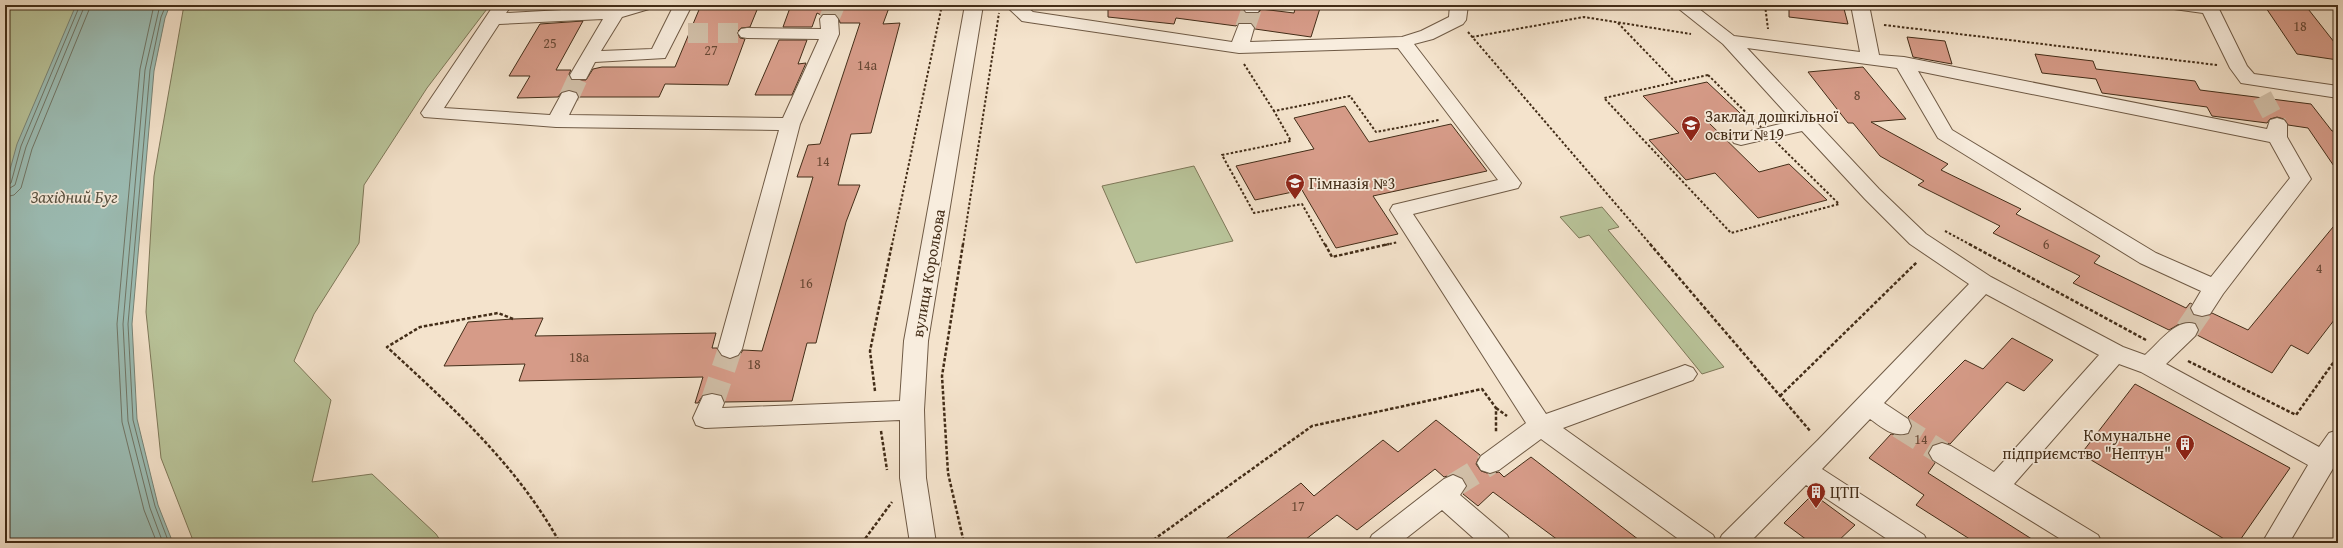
<svg xmlns="http://www.w3.org/2000/svg" width="2343" height="548" font-family="'Gentium Book Plus',serif">
<rect width="100%" height="100%" fill="#f4e3cc"/>
<filter id="stains"><feTurbulence type="fractalNoise" baseFrequency=".005" numOctaves="4"/><feColorMatrix values="0 0 0 0 .2 0 0 0 0 .09 0 0 0 0 .02 0 0 0 .5 -.17"/></filter>
<radialGradient id="worn" r=".72"><stop offset=".6" stop-color="#630" stop-opacity="0"/><stop offset="1" stop-color="#630" stop-opacity=".3"/></radialGradient>
<!-- green -->
<g fill="#b9c49a" stroke="#7e7859">
<polygon points="5,5 80,5 5,198"/>
<polygon points="184,5 490,5 427,88 364,185 359,243 314,314 294,361 331,400 312,482 372,474 436,534 442,543 194,543 161,458 146,312 154,176"/>
<polygon points="1194,166 1233,241 1136,263 1102,186"/>
<polygon points="1602,207 1619,227 1608,230 1724,367 1702,374 1589,235 1579,238 1560,217"/>
</g>
<!-- water -->
<polygon fill="#9cbeb6" stroke="#788477" points="76,5 170,5 165,18 154,71 132,324 137,419 158,505 173,543 5,543 5,188 17,144"/>
<g fill="none" stroke-linecap="round" stroke-linejoin="round">
<!-- shore -->
<g stroke="#707667" stroke-width="1">
<polyline points="154,5 140,69 117,324 122,422 144,510 157,543"/>
<polyline points="160,5 145,70 123,324 128,421 150,508 163,543"/>
<polyline points="166,5 161,17 150,70 128,324 133,420 155,506 169,543"/>
<polyline points="5,186 11,183 21,146 80,5"/>
<polyline points="5,191 15,185 26,147 85,5"/>
<polyline points="5,197 14,195 21,188 32,149 91,5"/>
</g>
</g>
<!-- building -->
<g fill="#d69b88" stroke="#432d18">
<polygon points="551,5 593,5 592,7 549,9"/>
<polygon points="701,5 759,5 750,27 741,28 737,32 740,38 745,39 728,85 665,84 659,97 579,97 576,92 569,90 562,92 558,97 517,98 530,76 509,76 540,24 583,21 556,70 571,70 569,74 571,80 586,80 593,69 602,67 675,67"/>
<polygon points="791,5 890,5 883,24 900,23 871,133 851,134 838,185 860,185 846,222 816,343 807,343 792,401 725,402 721,395 712,393 703,395 698,403 695,403 703,377 519,381 525,364 444,366 468,322 513,319 543,318 535,336 716,333 712,348 717,348 721,356 731,359 739,356 743,350 762,351 813,177 797,177 808,145 820,144 860,23 840,23 839,18 835,14 821,15 817,13 812,27 783,27"/>
<polygon points="1108,5 1232,5 1242,6 1246,14 1258,14 1261,9 1294,13 1296,5 1321,5 1311,37 1255,29 1251,22 1239,22 1236,26 1176,18 1174,24 1108,17"/>
<polygon points="1789,5 1843,5 1848,24 1789,17"/>
<polygon points="2264,5 2305,5 2338,47 2338,60 2297,54"/>
<polygon points="1907,37 1945,41 1952,64 1913,57"/>
<polygon points="779,40 807,40 798,64 806,63 792,95 755,95"/>
<polygon points="2035,54 2093,61 2096,69 2195,81 2200,90 2311,104 2332,131 2338,131 2338,172 2308,128 2288,125 2284,119 2277,117 2270,119 2267,123 2212,116 2207,107 2102,93 2096,79 2042,73"/>
<polygon points="1863,67 1906,119 1871,122 1948,164 1941,170 2021,209 2016,214 2100,256 2094,263 2186,308 2190,303 2192,304 2190,309 2194,315 2202,317 2212,313 2248,330 2338,221 2338,315 2308,354 2291,345 2272,373 2197,335 2199,329 2195,323 2181,323 2169,330 2073,283 2080,276 1993,233 2000,226 1918,185 1924,181 1880,156 1853,123 1848,123 1808,72"/>
<polygon points="1707,82 1740,113 1707,121 1759,172 1789,164 1827,200 1758,218 1715,173 1686,180 1649,140 1679,133 1643,96"/>
<polygon points="1345,106 1369,142 1451,124 1487,171 1373,196 1398,234 1336,248 1302,190 1255,200 1236,166 1314,149 1294,118"/>
<polygon points="2012,338 2053,360 2024,391 2007,382 1950,444 1942,442 1933,445 1928,452 1935,463 1928,473 2038,543 1976,543 1916,505 1924,495 1869,458 1891,434 1902,436 1909,434 1912,425 1908,417 1965,360 1983,369"/>
<polygon points="2135,384 2290,468 2238,543 2231,543 2081,454"/>
<polygon points="1436,420 1480,455 1476,464 1481,471 1490,474 1499,472 1504,477 1531,457 1643,543 1562,543 1493,492 1478,506 1463,494 1467,485 1463,478 1454,474 1444,477 1435,469 1357,530 1337,515 1301,543 1220,543 1301,483 1314,496 1383,440 1398,452"/>
<polygon points="1813,494 1855,525 1836,543 1811,543 1784,523"/>
</g>
<g fill="none" stroke-linecap="round" stroke-linejoin="round">
<!-- minor-tunnel-far1 -->
<g stroke="#d1bfa8" stroke-width="20" stroke-dasharray="20 10" stroke-linecap="butt">
<polyline points="829,19 835,5"/>
<polyline points="1245,28 1252,8"/>
<polyline points="688,33 747,33"/>
<polyline points="2262,96 2277,124"/>
<polyline points="569,97 579,75"/>
</g>
<!-- minor-tunnel -->
<g stroke="#d1bfa8" stroke-width="24" stroke-dasharray="24 12" stroke-linecap="butt">
<polyline points="2187,330 2202,308"/>
<polyline points="712,403 730,349"/>
<polyline points="1899,426 1942,453"/>
<polyline points="1453,486 1490,463"/>
</g>
<defs>
<g id="minor">
<polygon points="494,5 512,5 506,13 652,5 649,9 622,17 601,51 652,49 674,5 692,5 665,58 595,62 586,79 572,79 570,75 603,19 499,24 444,108 550,115 562,93 569,91 576,93 578,97 569,115 783,118 819,39 747,38 741,37 738,33 741,29 747,28 821,29 820,19 823,15 835,15 838,19 839,34 800,124 742,349 738,355 730,358 722,355 718,349 779,130 556,127 424,117 421,113"/>
<polygon points="965,5 983,5 928,341 924,410 926,478 936,543 910,543 900,478 900,420 705,428 696,425 693,418 703,396 712,394 721,396 724,403 722,408 900,401 904,341"/>
<polygon points="1005,5 1024,5 1033,12 1232,42 1239,24 1251,24 1254,28 1250,42 1402,37 1421,31 1449,17 1450,5 1468,5 1466,20 1463,24 1433,39 1414,44 1521,183 1518,188 1413,214 1546,414 1677,368 1685,365 1693,368 1697,374 1693,380 1563,428 1713,535 1717,543 1684,543 1541,439 1499,470 1490,473 1481,470 1477,463 1481,456 1526,423 1390,210 1393,205 1498,180 1398,48 1239,53 1028,22 1022,21"/>
<polygon points="1244,5 1262,5 1258,12 1246,12 1243,8"/>
<path d="M 1674,5 L 1694,5 L 1734,36 L 1860,52 L 1851,5 L 1869,5 L 1879,55 L 1904,57 L 2267,129 L 2270,120 L 2277,118 L 2284,120 L 2287,124 L 2287,137 L 2311,179 L 2223,294 L 2210,314 L 2202,316 L 2194,314 L 2191,308 L 2201,291 L 2140,263 L 1938,138 L 1897,68 L 1747,48 L 1879,189 L 1926,234 L 1991,277 L 2123,347 L 2145,355 C 2159,343 2176,318 2195,324 L 2198,330 L 2195,336 L 2166,364 L 2319,447 L 2329,433 L 2338,430 L 2338,460 L 2289,543 L 2262,543 L 2308,465 L 2141,372 L 2119,364 L 2014,484 L 2098,535 L 2102,543 L 2067,543 L 1933,460 L 1929,453 L 1933,446 L 1942,443 L 1951,446 L 1994,472 L 2099,355 L 1986,294 L 1884,403 L 1908,419 L 1911,426 L 1908,433 C 1892,438 1882,427 1870,419 L 1822,469 L 1924,535 L 1928,543 L 1893,543 L 1806,485 L 1749,543 L 1718,543 L 1722,535 L 1818,440 L 1969,284 L 1910,244 L 1865,199 L 1802,131 L 1741,145 L 1734,143 L 1731,139 L 1734,135 L 1793,121 L 1723,44 ZM 1918,71 L 2270,142 L 2290,178 L 2211,277 L 2156,253 L 1952,130 Z"/>
<polygon points="2171,5 2217,5 2247,66 2254,74 2338,86 2338,98 2241,83 2230,68 2203,13 2174,9"/>
<polygon points="1453,475 1462,479 1466,486 1460,495 1507,535 1511,543 1479,543 1442,510 1400,543 1368,543 1372,535 1444,479"/>
</g>
</defs>
<!-- minor casing -->
<use href="#minor" stroke="#6f5a45" stroke-width="2"/>
<!-- path-far1 -->
<g stroke="#432d18" stroke-width="2" stroke-dasharray="2.5 2" stroke-linecap="butt">
<polyline points="1765,5 1768,29"/>
<polyline points="1618,23 1675,82"/>
<polyline points="1884,25 2217,65"/>
<polyline points="1468,32 1651,245"/>
<polyline points="1472,37 1584,17 1691,34"/>
<polyline points="1244,64 1274,111"/>
<polygon points="1708,75 1839,204 1731,233 1604,98"/>
<polyline points="1945,231 1971,245"/>
<polyline points="892,245 942,5"/>
<polyline points="963,245 999,13"/>
<polyline points="1325,245 1302,204 1254,213 1222,155 1291,141 1274,111 1350,96 1376,132 1439,120"/>
<polyline points="1385,245 1398,242"/>
</g>
<!-- path -->
<g stroke="#432d18" stroke-width="2.5" stroke-dasharray="3.5 2" stroke-linecap="butt">
<polyline points="963,244 942,376 948,473 964,543"/>
<polyline points="1325,244 1332,257 1389,244"/>
<polyline points="1650,244 1811,432"/>
<polyline points="1969,244 2146,340"/>
<path d="M 513,319 L 498,313 L 420,327 L 387,347 C 453,408 516,464 560,543"/>
<polyline points="2188,361 2296,415 2338,356"/>
<polyline points="875,391 870,351 892,244"/>
<polyline points="1780,396 1917,262"/>
<polyline points="1496,408 1507,416"/>
<polyline points="881,431 887,470"/>
<polyline points="862,543 892,502"/>
<polyline points="1149,543 1312,426 1482,389 1496,408 1496,432"/>
</g>
<!-- minor -->
<use href="#minor" fill="#f8edde" fill-rule="evenodd"/>
</g>
<!-- icons -->
<defs>
<symbol id="school-pin" viewBox="-11 -11 22 30"><path d="M0 17L-7.5 6A9.5 9.5 0 1 1 7.5 6Z" fill="#8f2418" stroke="#f8edde"/><path d="M0-5L7-2L0 1L-7-2ZM-4 1L0 2.5L4 1V4Q0 6-4 4Z" fill="#fff"/></symbol>
<symbol id="building-pin" viewBox="-11 -11 22 30"><path d="M0 17L-7.5 6A9.5 9.5 0 1 1 7.5 6Z" fill="#8f2418" stroke="#f8edde"/><path d="M-4-6H4V6H1V3H-1V6H-4ZM-2.5-4.3h1.7v1.8h-1.7ZM.8-4.3h1.7v1.8H.8ZM-2.5-1h1.7V.8h-1.7ZM.8-1h1.7V.8H.8Z" fill="#fff"/></symbol>
</defs>
<g fill-rule="evenodd">
<use href="#school-pin" x="1680" y="114" width="22" height="30"/>
<use href="#school-pin" x="1284" y="172" width="22" height="30"/>
<use href="#building-pin" x="2174" y="433" width="22" height="30"/>
<use href="#building-pin" x="1805" y="481" width="22" height="30"/>
</g>
<g text-anchor="middle" dominant-baseline="central" stroke-width="3.5" stroke-linejoin="round" paint-order="stroke">
<!-- number labels -->
<g font-size="14" fill="#684834">
<text x="2300" y="26">18</text>
<text x="550" y="43">25</text>
<text x="711" y="50">27</text>
<text x="867" y="65">14а</text>
<text x="1857" y="95">8</text>
<text x="823" y="161">14</text>
<text x="2046" y="244">6</text>
<text x="2319" y="268">4</text>
<text x="806" y="283">16</text>
<text x="579" y="357">18а</text>
<text x="754" y="364">18</text>
<text x="1921" y="439">14</text>
<text x="1298" y="506">17</text>
</g>
<!-- poi labels -->
<g font-size="16" fill="#432d18" stroke="#f8edde" text-anchor="start">
<text x="1705" y="116">Заклад дошкільної<tspan x="1705" dy="18">освіти №19</tspan></text>
<text x="1309" y="183">Гімназія №3</text>
<text x="2171" y="435" text-anchor="end">Комунальне<tspan x="2171" dy="18">підприємство "Нептун"</tspan></text>
<text x="1830" y="492">ЦТП</text>
</g>
<!-- street labels -->
<g font-size="16" fill="#432d18" stroke="#f8edde">
<text transform="translate(928 273) rotate(-80)">вулиця Корольова</text>
</g>
<!-- water labels -->
<g font-size="17" font-style="italic" fill="#595140" stroke="#f8edde">
<text x="74" y="196">Західний Буг</text>
</g>
</g>
<!-- margin -->
<rect width="2343" height="548" fill="none" stroke="#f4e3cc" stroke-width="20"/>
<rect x="6" y="6" width="2331" height="536" fill="none" stroke="#432d18" stroke-width="2"/>
<rect x="10" y="10" width="2323" height="528" fill="none" stroke="#432d18"/>
<rect width="100%" height="100%" filter="url(#stains)"/>
<rect width="100%" height="100%" fill="url(#worn)"/>
</svg>
